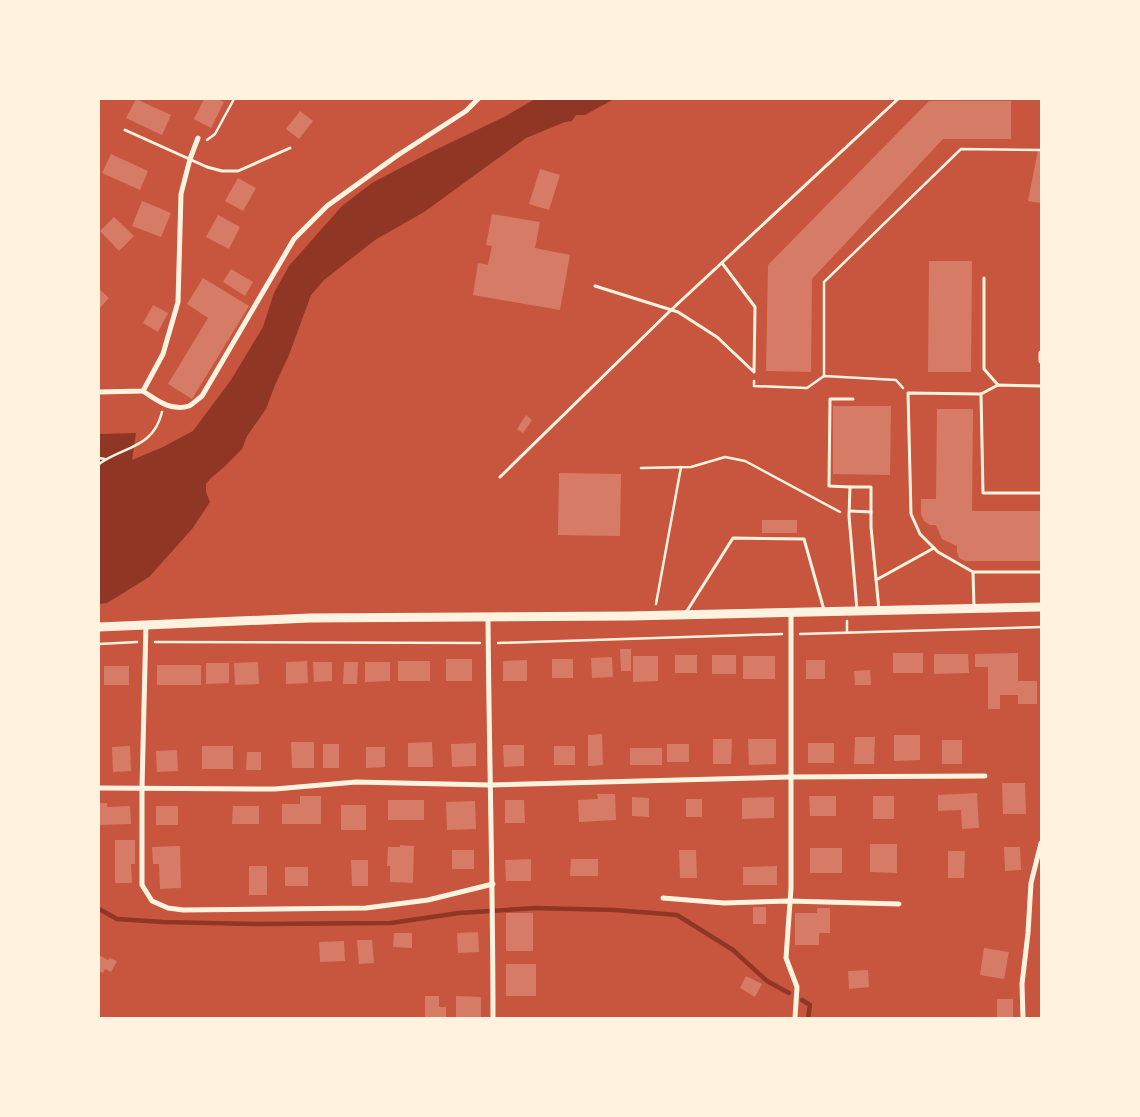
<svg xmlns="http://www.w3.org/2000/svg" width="1140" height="1117" font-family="Roboto,sans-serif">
<rect width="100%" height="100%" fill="#c8553d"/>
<!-- water -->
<polygon fill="#8f3625" points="535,99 614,99 585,115 576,115 572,121 565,122 526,138 424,212 375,240 324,280 311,295 289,355 275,385 266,409 247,436 242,449 223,468 211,478 206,484 206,492 210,502 192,529 149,577 107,603 99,604 99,434 136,433 132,460 163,447 193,431 231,380 263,327 274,293 289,266 342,206 372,183 429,153 506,116"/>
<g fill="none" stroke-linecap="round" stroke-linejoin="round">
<!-- stream -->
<g stroke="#8f3625" stroke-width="4.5">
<polyline points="99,909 117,919 163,922 256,924 391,923 459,913 535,908 615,910 677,915 733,950 767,981 789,993"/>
<polyline points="802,1000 810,1005 808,1018"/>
</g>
</g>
<!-- building -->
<g fill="#d67c66">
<polygon points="136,99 171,115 162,135 126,118"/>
<polygon points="204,99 218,99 224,102 211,128 194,119"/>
<polygon points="929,101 1011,101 1011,139 943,139 812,279 811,372 766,371 768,265"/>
<polygon points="300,111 313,121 299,139 286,129"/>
<polygon points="1038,150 1041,151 1041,203 1028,201"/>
<polygon points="111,154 148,171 140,190 102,173"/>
<polygon points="540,169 560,175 549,210 529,204"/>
<polygon points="238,178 256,188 243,211 225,201"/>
<polygon points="142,201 171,213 161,237 132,226"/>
<polygon points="492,214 540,222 535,248 570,255 560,310 473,295 478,263 488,265 492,246 486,245"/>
<polygon points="218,215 240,227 229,249 206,237"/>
<polygon points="114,217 134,236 119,251 100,231"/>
<polygon points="929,261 972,261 971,372 928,372"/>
<polygon points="231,269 253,282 245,296 223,282"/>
<polygon points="203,278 249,306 192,399 168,384 208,318 187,304"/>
<polygon points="99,289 109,298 99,309"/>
<polygon points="153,305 168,313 158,332 143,323"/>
<polygon points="833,406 891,406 890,475 833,474"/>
<polygon points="937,409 973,409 972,511 1041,511 1041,561 965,561 959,558 957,552 957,546 942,539 936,525 930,525 924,521 921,514 921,499 936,499"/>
<polygon points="526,415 532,420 523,433 517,429"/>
<polygon points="559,473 621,474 620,536 558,535"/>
<rect x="762" y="520" width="35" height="13"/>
<polygon points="620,649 631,649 631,671 621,671"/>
<rect x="893" y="653" width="30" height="20"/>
<polygon points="1018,653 1018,681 1037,681 1037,704 1018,704 1018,695 1000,695 1000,709 988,709 988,667 975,667 975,654"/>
<polygon points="934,654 968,654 969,673 934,674"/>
<rect x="675" y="655" width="22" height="18"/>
<rect x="712" y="655" width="24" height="19"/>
<polygon points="633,656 658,656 658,681 633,682"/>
<rect x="743" y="656" width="32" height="23"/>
<polygon points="612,657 613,677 592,678 591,658"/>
<rect x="446" y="659" width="26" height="22"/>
<rect x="552" y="659" width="21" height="19"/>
<polygon points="527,660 527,681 503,681 503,661"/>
<rect x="806" y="660" width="19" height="19"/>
<polygon points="307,661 308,683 286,684 286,662"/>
<rect x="398" y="661" width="32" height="20"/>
<polygon points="258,662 259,684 235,685 234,663"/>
<polygon points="313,662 332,662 332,681 314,682"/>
<polygon points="344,662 358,662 357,684 343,684"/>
<polygon points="365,662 390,662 390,681 365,682"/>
<polygon points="206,663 229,663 229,683 206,684"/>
<rect x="157" y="665" width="44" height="20"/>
<rect x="104" y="666" width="25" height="19"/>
<polygon points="870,670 871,685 855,685 854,671"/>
<polygon points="602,734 603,765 588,766 588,735"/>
<polygon points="894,735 920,735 920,760 894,761"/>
<polygon points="855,737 875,737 874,764 854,764"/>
<polygon points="713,739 732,739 731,764 713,764"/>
<polygon points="748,739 776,739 776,764 749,765"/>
<rect x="942" y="740" width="20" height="24"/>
<polygon points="291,742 314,742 314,768 292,768"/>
<polygon points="432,742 433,767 408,767 408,743"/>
<polygon points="476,743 476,766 452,767 451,744"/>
<rect x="808" y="743" width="26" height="20"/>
<rect x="323" y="744" width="16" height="24"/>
<rect x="667" y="744" width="22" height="18"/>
<polygon points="503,745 524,745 524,766 504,767"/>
<polygon points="130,746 131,771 113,772 112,747"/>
<rect x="202" y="746" width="31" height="23"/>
<rect x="554" y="746" width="21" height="19"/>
<polygon points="366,747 385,747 385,767 366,768"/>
<rect x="630" y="748" width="32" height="17"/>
<polygon points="177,750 178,771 157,772 156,751"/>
<polygon points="247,752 261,752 261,770 246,770"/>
<polygon points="1002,783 1025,783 1026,814 1003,814"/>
<polygon points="977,793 979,828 962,829 961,810 938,811 938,795"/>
<polygon points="597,794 615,794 616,820 579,822 578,800 598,799"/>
<polygon points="300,796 321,796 321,824 282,824 282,804 300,804"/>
<polygon points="809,796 836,796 836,816 810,816"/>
<rect x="873" y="796" width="21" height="23"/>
<polygon points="632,797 649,798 649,817 632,816"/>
<polygon points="774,797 774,818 742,819 742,798"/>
<rect x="686" y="799" width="16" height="18"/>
<rect x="388" y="800" width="36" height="20"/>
<polygon points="505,800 524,800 525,823 505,823"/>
<polygon points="475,801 476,829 447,830 446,802"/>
<polygon points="99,803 107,803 107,807 130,806 131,824 99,825"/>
<rect x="341" y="805" width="25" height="25"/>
<rect x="156" y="806" width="22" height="19"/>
<polygon points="233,806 259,806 259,824 232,824"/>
<polygon points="115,840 135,840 135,864 131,864 132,883 115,883"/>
<polygon points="870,844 897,844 897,873 870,872"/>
<polygon points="400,845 414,846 413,883 390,882 390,866 387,866 388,847 400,847"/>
<polygon points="180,846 181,888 160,889 159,864 153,864 152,847"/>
<polygon points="1004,847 1020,847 1021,870 1005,871"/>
<rect x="810" y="848" width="32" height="25"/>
<rect x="452" y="850" width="22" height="19"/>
<polygon points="679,850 696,850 697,878 680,878"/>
<polygon points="948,851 965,851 964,878 948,878"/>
<polygon points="531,859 531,881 506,881 505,860"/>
<polygon points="571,859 598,859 598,876 570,876"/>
<polygon points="351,860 368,860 368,886 352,886"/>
<rect x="249" y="866" width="18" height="29"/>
<polygon points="777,866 777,885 743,885 743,867"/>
<rect x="285" y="867" width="23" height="19"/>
<rect x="753" y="907" width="13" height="17"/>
<polygon points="817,908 830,908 830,933 819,933 819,945 795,945 795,913 817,913"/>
<rect x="506" y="913" width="27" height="38"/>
<polygon points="478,932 479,952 458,953 457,933"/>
<polygon points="394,933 412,933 412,948 393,947"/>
<polygon points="357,940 372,940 374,963 359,964"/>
<polygon points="344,941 345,961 320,962 319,942"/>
<polygon points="984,948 1009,952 1004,979 980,975"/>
<polygon points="99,955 108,960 110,958 117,961 111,972 105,969 103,973 99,971"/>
<rect x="506" y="964" width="30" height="32"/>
<polygon points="868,970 869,987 849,989 848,971"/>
<polygon points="746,976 762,984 755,997 740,988"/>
<polygon points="425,996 439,996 439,1007 446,1007 446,1018 425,1018"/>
<polygon points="456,996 481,997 481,1018 456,1017"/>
<rect x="997" y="999" width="16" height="19"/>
</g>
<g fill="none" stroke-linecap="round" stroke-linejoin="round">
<!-- path -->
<g stroke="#fff3e0" stroke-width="2.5">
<polyline points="207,140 215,134 234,99"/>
<polyline points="824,376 824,282 961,149 1041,150"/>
<polyline points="754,381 754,386 807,388 824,376 896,380 903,388"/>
<polyline points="99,458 105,459"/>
<path d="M 99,464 C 124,446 153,449 162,412"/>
<polyline points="641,468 691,467 725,457 745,461 840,512"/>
<polyline points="656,604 681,467"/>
<polyline points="847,621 847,632"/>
<polyline points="800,634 1041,627"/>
<polyline points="155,642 480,643"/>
<polyline points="498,643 782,634"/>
<polyline points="99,644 137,642"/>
</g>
<!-- service -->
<g stroke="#fff3e0" stroke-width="3">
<polyline points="125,130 207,167 222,171 238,171 290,148"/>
<polyline points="984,278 984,369 998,385"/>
<polyline points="595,286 678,312 717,337 754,372 755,307 722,263"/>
<polyline points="981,394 998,385 1041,386"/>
<polyline points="500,477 671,310 898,99"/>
<polyline points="850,487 829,486 830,399 853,399"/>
<polyline points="850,511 871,512"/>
<polyline points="973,572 1041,572"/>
<polyline points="876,580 934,548"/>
<polyline points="974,607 973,572 938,552 920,534 911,514 908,393 981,394 983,493 1041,493"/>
<polyline points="857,610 849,516 850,487 871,487 871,527 879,610"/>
<polyline points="685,614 733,538 804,539 824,610"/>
</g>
<!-- minor -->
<g stroke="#fff3e0" stroke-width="5">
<polyline points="1041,353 1041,361"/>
<path d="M 143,391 C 156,400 172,412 189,406 C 193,404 198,399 202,396 L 294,239 L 327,206 L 398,155 L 466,111 L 478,99"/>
<polyline points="99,392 143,391 163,354 178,302 181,194 190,159 198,138"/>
<polyline points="791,614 791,888 786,958 797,987 795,1018"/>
<path d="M 488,618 C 489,751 493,885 493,1018"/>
<polyline points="146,624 142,788 142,885 152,901 168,908 183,910 366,908 428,900 493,884"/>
<polyline points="99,788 275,789 356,782 490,785 790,777 985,776"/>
<polyline points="663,898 724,903 789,901 899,904"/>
<polyline points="1023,1018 1022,984 1028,933 1031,883 1041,843"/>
</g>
<!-- tertiary -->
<polyline stroke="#fff3e0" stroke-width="9" points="99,627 310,618 630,616 1041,607"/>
</g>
<!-- border -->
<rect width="1140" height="1117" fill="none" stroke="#fff3e0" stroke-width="200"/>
</svg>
